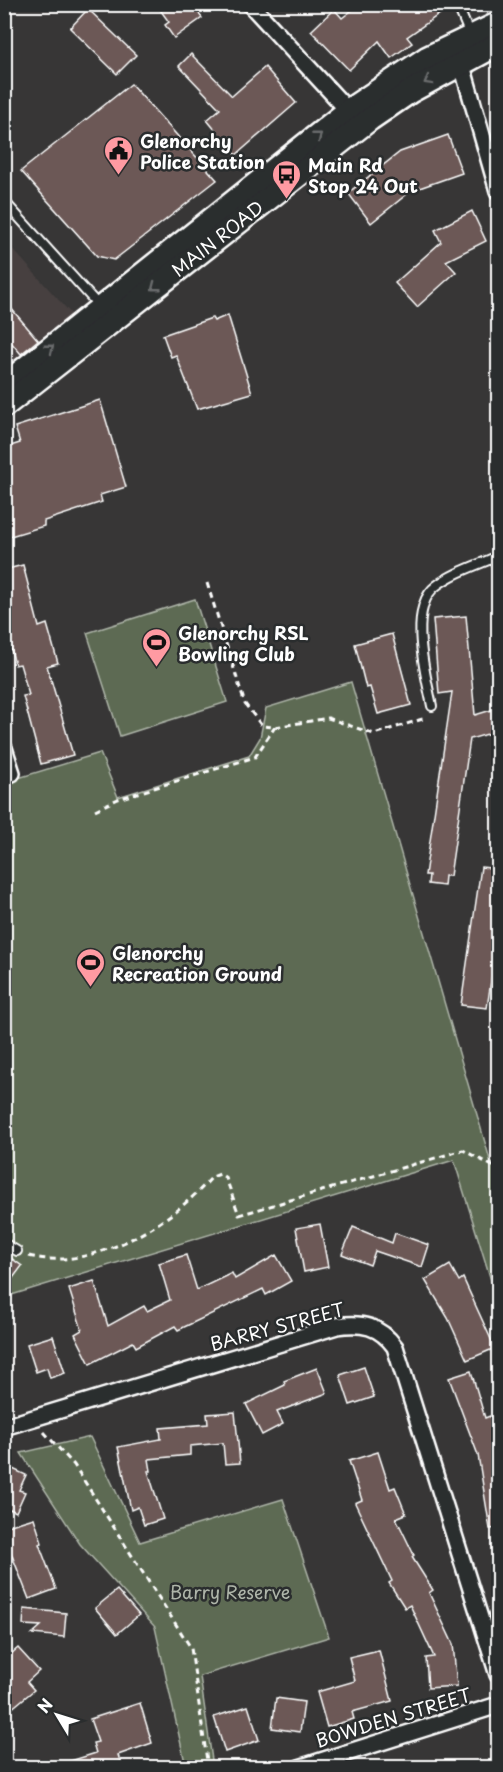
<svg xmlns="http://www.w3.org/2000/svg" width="503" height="1772" font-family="'Playpen Sans',sans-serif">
<rect width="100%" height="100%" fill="#373636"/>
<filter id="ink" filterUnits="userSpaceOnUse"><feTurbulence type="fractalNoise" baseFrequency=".0167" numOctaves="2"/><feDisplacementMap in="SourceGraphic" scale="12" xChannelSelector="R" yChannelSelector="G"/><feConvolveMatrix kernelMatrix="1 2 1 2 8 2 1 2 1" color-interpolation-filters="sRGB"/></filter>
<g filter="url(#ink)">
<!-- built -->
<polygon fill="#474040" points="8,244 75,318 5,371 4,247"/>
<!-- green -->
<g fill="#5d6b53" stroke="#aeb5a9" stroke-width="1.5">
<polygon points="195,599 227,702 120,736 87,633"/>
<polygon points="351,682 491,1163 498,1161 498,1303 454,1160 5,1297 5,782 100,753 118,797 249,756 260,738 266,708"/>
<polygon points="90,1437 140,1542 283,1499 329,1637 200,1676 213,1767 186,1767 155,1627 80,1544 21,1453"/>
</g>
<!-- building -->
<g fill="#6c5956" stroke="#fff" stroke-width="1.5">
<polygon points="156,4 193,4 202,18 174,38 165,25 169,22"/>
<polygon points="360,4 451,4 451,6 407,37 412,43 391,58 379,41 349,70 311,31 334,9 342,18"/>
<polygon points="88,9 136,55 117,74 70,28"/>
<polygon points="191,54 232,96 265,67 296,103 236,155 207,120 220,109 179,66"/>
<polygon points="131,84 217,180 114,260 97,256 21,171"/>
<polygon points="448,135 462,173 411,191 371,223 348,193 400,152"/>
<polygon points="472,211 486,241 446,261 456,272 417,307 395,283 441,242 435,230"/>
<polygon points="4,300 38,340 21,354 4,334"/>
<polygon points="228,315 252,393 197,409 176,355 171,357 163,335 212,318 214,321"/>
<polygon points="100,400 126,487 100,495 102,502 44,521 44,526 4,538 4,448 20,443 15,427"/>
<polygon points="23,565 39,627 47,624 58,663 47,666 73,755 41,764 23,696 29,695 20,664 15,665 4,622 4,570"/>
<polygon points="466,616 475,715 498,708 498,731 470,739 450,876 445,876 444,886 428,884 429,875 425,875 452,692 439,694 433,619"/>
<polygon points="392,634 411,705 378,714 370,687 366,688 355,644"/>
<polygon points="481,867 498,869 498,933 487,1008 461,1005"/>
<polygon points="320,1224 328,1267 304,1272 296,1228"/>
<polygon points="353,1227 392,1243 395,1233 429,1245 422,1267 375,1251 370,1265 342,1254"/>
<polygon points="4,1253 22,1266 4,1290"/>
<polygon points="186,1255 197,1290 232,1273 235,1279 276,1255 291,1281 266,1295 263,1289 178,1330 175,1326 136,1347 133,1342 90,1364 75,1334 82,1330 69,1289 94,1281 108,1326 144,1306 147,1311 170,1300 159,1263"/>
<polygon points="450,1265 459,1281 463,1278 495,1348 467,1360 448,1318 425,1280"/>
<polygon points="53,1336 65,1373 50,1378 47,1368 36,1372 27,1344"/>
<polygon points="364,1367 374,1397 350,1405 340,1375"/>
<polygon points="317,1368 327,1393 277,1412 283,1424 262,1435 246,1404 285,1385 284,1381"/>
<polygon points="471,1371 485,1418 490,1416 498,1437 498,1528 490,1529 478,1455 449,1378"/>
<polygon points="235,1412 240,1463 225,1464 223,1443 190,1446 190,1455 149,1459 151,1471 148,1471 163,1519 144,1525 138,1507 131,1510 118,1447 161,1439 160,1428 208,1424 207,1414"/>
<polygon points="378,1452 390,1489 395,1487 406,1514 396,1518 414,1555 412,1557 433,1590 429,1593 453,1644 457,1686 428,1688 426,1658 434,1657 410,1605 405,1608 389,1583 392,1581 355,1503 362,1500 349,1461"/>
<polygon points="4,1465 26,1475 19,1490 25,1492 16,1512 10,1509 4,1522"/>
<polygon points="34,1518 42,1543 39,1544 56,1589 29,1599 11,1553 4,1555 4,1527"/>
<polygon points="117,1590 139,1615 117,1634 95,1608"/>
<polygon points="24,1609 66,1613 64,1637 32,1634 41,1626 23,1625"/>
<polygon points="18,1648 39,1671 27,1682 34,1690 4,1715 4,1660"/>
<polygon points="379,1650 392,1701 352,1712 354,1719 327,1727 317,1692 355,1681 349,1657"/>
<polygon points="276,1698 304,1702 300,1732 272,1728"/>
<polygon points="140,1703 152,1743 118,1755 122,1767 61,1767 61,1764 96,1753 93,1743 98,1742 90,1719"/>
<polygon points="248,1706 259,1740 225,1752 214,1717"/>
</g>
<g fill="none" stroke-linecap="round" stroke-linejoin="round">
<defs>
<g id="lane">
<polyline points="457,4 470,35"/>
<polyline points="4,201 100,307"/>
<path d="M 432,706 C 426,676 407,608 436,586 C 454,572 478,565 498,556"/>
<polyline points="4,1243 17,1251"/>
</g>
<g id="street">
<polyline points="250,4 354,117"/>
<polyline points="459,55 498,191"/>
<polyline points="4,748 12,773"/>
<path d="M 4,1427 L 337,1326 C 362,1322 380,1326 395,1347 L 498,1675"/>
<polyline points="299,1768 498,1705"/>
</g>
<g id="secondary">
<polyline points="4,385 349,110 427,58 498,24"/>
<polyline points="4,406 370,119 411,91 498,44"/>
</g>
</defs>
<!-- lane casing -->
<use href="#lane" stroke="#fff" stroke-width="12"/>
<!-- street casing -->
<use href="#street" stroke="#fff" stroke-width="20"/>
<!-- secondary casing -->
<use href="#secondary" stroke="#fff" stroke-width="27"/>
<!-- path -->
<g stroke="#fff" stroke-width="3" stroke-dasharray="6 4.5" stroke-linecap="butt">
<polyline points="4,12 16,4"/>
<polyline points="207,583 245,704 262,726 275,727 328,718 374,734 426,718"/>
<polyline points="95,810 118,799 255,757 275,727"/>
<path d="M 29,1256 C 93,1272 171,1224 212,1177 L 220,1174 L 226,1178 L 239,1215 L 463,1150 L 498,1169"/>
<polyline points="44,1432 74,1465 191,1648 208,1768"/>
</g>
<!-- lane -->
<use href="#lane" stroke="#2a2d2e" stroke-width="8"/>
<!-- street -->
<use href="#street" stroke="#2a2d2e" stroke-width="15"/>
<!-- secondary -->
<use href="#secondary" stroke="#2a2d2e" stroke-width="22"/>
</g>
<!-- one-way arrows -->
<defs><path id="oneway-chevron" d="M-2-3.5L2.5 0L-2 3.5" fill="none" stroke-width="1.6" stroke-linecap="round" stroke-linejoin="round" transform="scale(1.5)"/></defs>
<g stroke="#6a6c6d">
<use href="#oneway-chevron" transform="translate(428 81) rotate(151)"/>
<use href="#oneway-chevron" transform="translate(318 136) rotate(-39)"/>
<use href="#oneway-chevron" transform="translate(155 287) rotate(142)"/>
<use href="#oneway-chevron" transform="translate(50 348) rotate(-39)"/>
</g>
</g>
<!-- icons -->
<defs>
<symbol id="civic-pin" viewBox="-11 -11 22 30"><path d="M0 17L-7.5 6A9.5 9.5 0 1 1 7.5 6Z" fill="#ff9aa2" stroke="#2a2d2e"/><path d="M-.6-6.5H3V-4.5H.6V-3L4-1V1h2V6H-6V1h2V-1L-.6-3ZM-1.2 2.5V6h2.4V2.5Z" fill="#111"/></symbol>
<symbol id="bus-pin" viewBox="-11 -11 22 30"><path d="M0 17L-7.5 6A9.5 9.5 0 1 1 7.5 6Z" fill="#ff9aa2" stroke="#2a2d2e"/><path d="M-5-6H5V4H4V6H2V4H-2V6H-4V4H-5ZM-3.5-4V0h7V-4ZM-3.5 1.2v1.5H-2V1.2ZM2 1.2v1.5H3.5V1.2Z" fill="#111"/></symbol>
<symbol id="stadium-pin" viewBox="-11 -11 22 30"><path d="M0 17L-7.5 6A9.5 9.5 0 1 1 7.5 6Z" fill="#ff9aa2" stroke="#2a2d2e"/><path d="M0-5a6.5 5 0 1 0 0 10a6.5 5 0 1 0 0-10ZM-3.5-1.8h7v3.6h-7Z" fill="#111"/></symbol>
</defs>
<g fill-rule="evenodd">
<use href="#civic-pin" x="102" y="134" width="33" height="45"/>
<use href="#bus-pin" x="270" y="158" width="33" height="45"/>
<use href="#stadium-pin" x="140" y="626" width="33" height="45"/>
<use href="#stadium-pin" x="74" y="946" width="33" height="45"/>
</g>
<g text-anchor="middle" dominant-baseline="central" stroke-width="5" stroke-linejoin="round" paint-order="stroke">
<!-- poi labels -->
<g font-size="18" font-weight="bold" fill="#fff" stroke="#2a2d2e" text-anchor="start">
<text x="140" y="140">Glenorchy<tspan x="140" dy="21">Police Station</tspan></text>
<text x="308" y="164">Main Rd<tspan x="308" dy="21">Stop 24 Out</tspan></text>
<text x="178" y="632">Glenorchy RSL<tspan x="178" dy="21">Bowling Club</tspan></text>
<text x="112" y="952">Glenorchy<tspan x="112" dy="21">Recreation Ground</tspan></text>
</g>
<!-- street labels -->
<g font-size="18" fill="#fff" stroke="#2a2d2e">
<text transform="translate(217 238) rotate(-38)">MAIN ROAD</text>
<text transform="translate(277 1326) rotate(-15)">BARRY STREET</text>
<text transform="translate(393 1717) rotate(-17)">BOWDEN STREET</text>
</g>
<!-- park labels -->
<g font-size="18" fill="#aeb5a9" stroke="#2a2d2e">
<text x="230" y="1591">Barry Reserve</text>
</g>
</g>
<!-- margin -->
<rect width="503" height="1772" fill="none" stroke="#2a2d2e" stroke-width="24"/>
<rect x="12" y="12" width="479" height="1748" fill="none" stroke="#fff" stroke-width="2" filter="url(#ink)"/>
<!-- north arrow -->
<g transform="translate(57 1715) rotate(308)" stroke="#2a2d2e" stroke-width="4.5" paint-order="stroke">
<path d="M0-4.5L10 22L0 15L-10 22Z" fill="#ffffff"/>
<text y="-9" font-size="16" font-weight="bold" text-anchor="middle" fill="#ffffff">N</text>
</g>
</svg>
